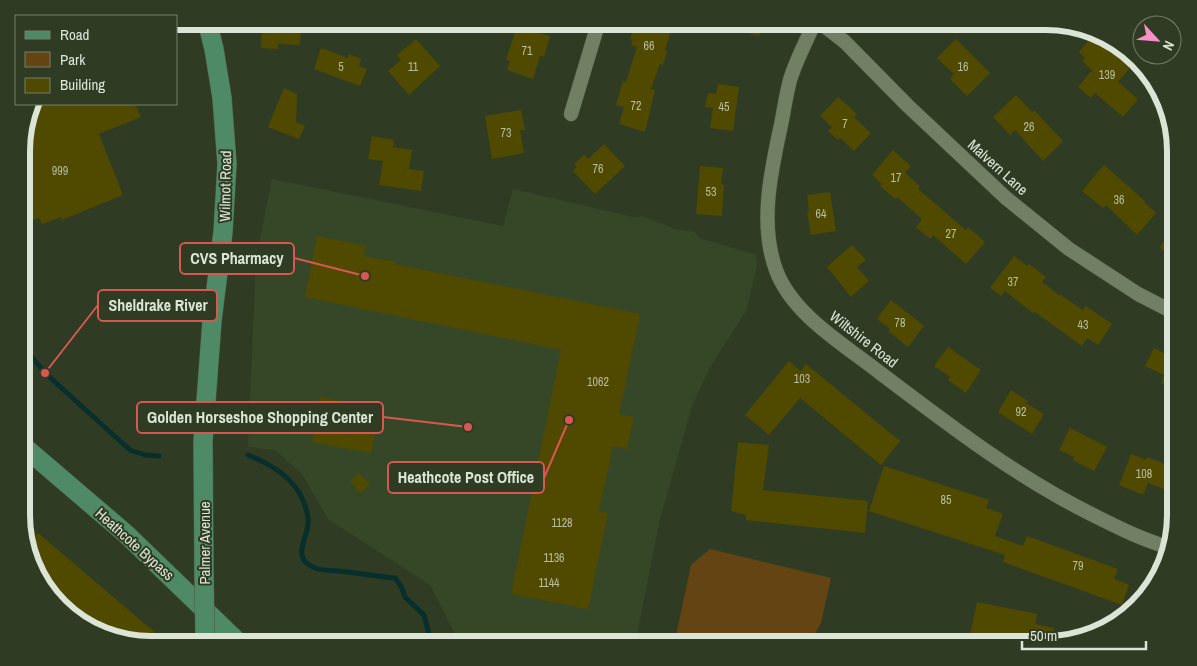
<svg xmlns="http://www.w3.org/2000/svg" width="1197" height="666" font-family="'Archivo Narrow',sans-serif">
<rect width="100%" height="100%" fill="#2f3c23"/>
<!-- built -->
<polygon fill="#364727" points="272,179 503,226 513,189 637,218 642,216 675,229 694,232 700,238 756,255 757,266 746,311 710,367 692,406 659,523 635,645 461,645 430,585 328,519 302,474 275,450 248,447 256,259"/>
<!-- green -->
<polygon fill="#644413" points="710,549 831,578 821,623 809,645 674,645 691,565"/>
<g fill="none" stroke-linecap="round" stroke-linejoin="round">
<!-- stream -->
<g stroke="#082f2c" stroke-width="5">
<polyline points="22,343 26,350 45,373 130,450 145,455 159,456"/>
<path d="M 248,455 C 278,467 303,484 308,518 C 311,536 288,557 315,568 C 322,571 331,570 338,571 C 357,573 376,576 395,578 L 401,586 L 405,597 L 424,615 L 432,645"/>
</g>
</g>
<!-- building -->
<g fill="#504900">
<polygon points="262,21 301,21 300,45 278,44 278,49 261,48"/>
<polygon points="636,21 671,31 665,50 667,51 663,65 660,64 651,89 655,90 645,132 619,124 624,107 616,105 623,81 626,82 637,47 631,45 633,40 630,39"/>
<polygon points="719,21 763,21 759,36 719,26"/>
<polygon points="517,26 550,36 544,57 540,56 533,79 507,70 510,61 506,60"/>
<polygon points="1094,34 1114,52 1117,48 1134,63 1118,82 1138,99 1123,117 1095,93 1091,98 1078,87 1092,70 1082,61 1085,58 1079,52"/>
<polygon points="416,39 440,66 409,95 388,71 401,60 397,55"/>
<polygon points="956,39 990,73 967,96 950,79 954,74 937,58"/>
<polygon points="321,48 348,58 349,54 361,59 359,66 367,69 360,86 314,69"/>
<polygon points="718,84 739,87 733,131 710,128 713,108 705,107 708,93 716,94"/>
<polygon points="284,88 297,94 296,122 305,126 299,139 268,127"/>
<polygon points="1016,95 1032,112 1034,110 1063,141 1043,161 1015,130 1010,135 993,117"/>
<polygon points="838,97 857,114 854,117 871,133 854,151 840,138 838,140 828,131 832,127 820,116"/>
<polygon points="32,104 135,104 141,117 99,134 123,195 62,220 61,217 42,224 39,218 28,222 22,207 22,135"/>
<polygon points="521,110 525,130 520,130 524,153 492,159 485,116"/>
<polygon points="372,136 394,140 393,147 412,150 409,169 424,171 421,191 379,185 383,161 368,159"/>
<polygon points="604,144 625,166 595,194 573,171 577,167 574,164 584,155 588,159"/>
<polygon points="893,150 911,166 905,173 920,186 918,189 966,230 968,227 985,242 966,264 933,235 930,239 916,227 922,219 897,197 895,199 880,186 882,184 872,175"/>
<polygon points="1104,165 1145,201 1144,202 1156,213 1137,235 1106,205 1103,208 1082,191"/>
<polygon points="700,166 723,168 721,184 724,185 722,216 696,214"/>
<polygon points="830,192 836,231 811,235 807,212 809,212 807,195"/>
<polygon points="1175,219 1175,256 1160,248"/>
<polygon points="317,236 366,246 364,256 396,262 395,264 640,314 619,414 634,417 627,449 613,446 599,511 608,513 588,609 511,594 561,350 305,297"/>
<polygon points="852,245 866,260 857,267 869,281 851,297 827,267"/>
<polygon points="1014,256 1027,266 1029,264 1046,277 1042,282 1060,296 1061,295 1083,310 1086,306 1112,324 1098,345 1087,338 1082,346 1035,312 1033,313 1005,291 1001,296 990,288"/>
<polygon points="891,300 924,326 908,347 888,331 890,329 877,319"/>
<polygon points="948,347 981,370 966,393 948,380 950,377 934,366"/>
<polygon points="1154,348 1172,357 1175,349 1175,390 1161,383 1164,375 1145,366"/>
<polygon points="789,361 801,371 806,364 900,441 881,465 800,398 769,435 745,415"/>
<polygon points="1011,390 1028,401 1026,403 1044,414 1032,434 998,412"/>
<polygon points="320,397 380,409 371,453 312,442"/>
<polygon points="1070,428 1107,447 1094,471 1073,460 1074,457 1059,450"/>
<polygon points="738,442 769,445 763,490 868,501 865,533 746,520 746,515 731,511"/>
<polygon points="1131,454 1146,460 1147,457 1173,467 1164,489 1148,483 1143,495 1119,485"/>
<polygon points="884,466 989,500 986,508 1003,514 995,536 1023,546 1027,536 1118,569 1114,579 1129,585 1122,605 1003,562 1005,555 869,511"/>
<polygon points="359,473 370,484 361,493 350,482"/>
<polygon points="38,533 158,635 150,645 86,627 43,587 27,545"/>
<polygon points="977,602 1037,614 1035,624 1054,628 1051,644 993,644 969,640"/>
</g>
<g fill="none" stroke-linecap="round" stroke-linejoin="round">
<defs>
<g id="street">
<path d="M 815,21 C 807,40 796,60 790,80 C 786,95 784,110 781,125 C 771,171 759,224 776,270 C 792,314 843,344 879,372 C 949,425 1016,477 1095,516 C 1119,528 1143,540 1168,547"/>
<polyline points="818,21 845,42 907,105 1006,198 1069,249 1138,294 1175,313"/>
<polyline points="571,114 599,21"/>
</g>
<g id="secondary">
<polyline points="22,445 126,534 241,645"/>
<polyline points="204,575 203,441 212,321 223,232 227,164 222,98 214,49 207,21"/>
</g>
</defs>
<!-- street casing -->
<use href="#street" stroke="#4e5944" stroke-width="15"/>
<!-- secondary casing -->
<use href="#secondary" stroke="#4e5944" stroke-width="20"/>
<!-- street -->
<use href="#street" stroke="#718065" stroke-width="14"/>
<!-- secondary -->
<use href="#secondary" stroke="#4f8a66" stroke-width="19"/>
<defs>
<polyline id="secondary-bridge" points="204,575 205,635"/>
</defs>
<!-- secondary-bridge casing -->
<use href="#secondary-bridge" stroke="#4e5944" stroke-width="20" stroke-linecap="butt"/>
<!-- secondary-bridge -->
<use href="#secondary-bridge" stroke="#4f8a66" stroke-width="19"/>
</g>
<g text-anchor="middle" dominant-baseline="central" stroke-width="4" stroke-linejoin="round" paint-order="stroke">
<!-- number labels -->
<g font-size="12" fill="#b8bda0">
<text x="649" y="46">66</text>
<text x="527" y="51">71</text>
<text x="341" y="67">5</text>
<text x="413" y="67">11</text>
<text x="963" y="67">16</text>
<text x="1107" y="75">139</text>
<text x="636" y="106">72</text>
<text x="724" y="107">45</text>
<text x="845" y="124">7</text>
<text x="1029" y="127">26</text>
<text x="506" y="133">73</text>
<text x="598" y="169">76</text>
<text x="60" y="171">999</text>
<text x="896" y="178">17</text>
<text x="711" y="192">53</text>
<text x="1119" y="200">36</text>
<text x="821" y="214">64</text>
<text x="951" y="234">27</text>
<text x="1013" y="282">37</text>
<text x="900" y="323">78</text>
<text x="1083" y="325">43</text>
<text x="802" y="379">103</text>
<text x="598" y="382">1062</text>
<text x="1021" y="412">92</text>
<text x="1144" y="474">108</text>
<text x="946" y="500">85</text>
<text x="562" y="523">1128</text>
<text x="554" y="558">1136</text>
<text x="1078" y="566">79</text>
<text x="549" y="583">1144</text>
</g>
<!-- street labels -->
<g font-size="15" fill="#dbe4d5" stroke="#2f3c23">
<text transform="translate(998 167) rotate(42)">Malvern Lane</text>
<text transform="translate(225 186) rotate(-89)">Wilmot Road</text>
<text transform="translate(864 339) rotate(38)">Wiltshire Road</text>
<text transform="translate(204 543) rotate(-90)">Palmer Avenue</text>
<text transform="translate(135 544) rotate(42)">Heathcote Bypass</text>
</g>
</g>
<!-- crop -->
<path d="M0 0H1197V666H0ZM151 30H1046A121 121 0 0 1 1167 151V515A121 121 0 0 1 1046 636H151A121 121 0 0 1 30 515V151A121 121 0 0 1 151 30Z" fill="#2f3c23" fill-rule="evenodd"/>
<path fill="none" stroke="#dbe4d5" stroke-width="6" d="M151 30H1046A121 121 0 0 1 1167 151V515A121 121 0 0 1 1046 636H151A121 121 0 0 1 30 515V151A121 121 0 0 1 151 30Z"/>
<!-- callouts -->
<path fill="none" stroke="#d75753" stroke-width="2" d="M365 276L294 258M45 373L98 305M468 427L383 417M569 420L544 478"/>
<g fill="#d75753" stroke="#2f3c23" stroke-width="2">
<circle cx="365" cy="276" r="5"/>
<circle cx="45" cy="373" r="5"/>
<circle cx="468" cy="427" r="5"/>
<circle cx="569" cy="420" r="5"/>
</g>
<g fill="#2f3c23" stroke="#d75753" stroke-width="2">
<rect x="180" y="243" width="114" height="31" rx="5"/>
<rect x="98" y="290" width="119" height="31" rx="5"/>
<rect x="137" y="402" width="246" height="31" rx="5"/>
<rect x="388" y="462" width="156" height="31" rx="5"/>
</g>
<g font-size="16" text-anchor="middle" font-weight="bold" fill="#dbe4d5">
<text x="237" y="264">CVS Pharmacy</text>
<text x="158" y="311">Sheldrake River</text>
<text x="260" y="423">Golden Horseshoe Shopping Center</text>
<text x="466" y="483">Heathcote Post Office</text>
</g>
<!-- legend -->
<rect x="15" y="15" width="162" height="90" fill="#2f3c23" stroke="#747f6a"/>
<rect x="25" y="31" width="25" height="8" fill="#4f8a66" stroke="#747f6a"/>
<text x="60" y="40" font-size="15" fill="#dbe4d5">Road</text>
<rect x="25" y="52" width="25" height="15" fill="#644413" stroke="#747f6a"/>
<text x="60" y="65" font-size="15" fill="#dbe4d5">Park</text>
<rect x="25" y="78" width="25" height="15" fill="#504900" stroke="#747f6a"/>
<text x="60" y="90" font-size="15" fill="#dbe4d5">Building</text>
<!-- north arrow -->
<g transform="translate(1157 40) rotate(116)"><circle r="24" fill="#2f3c23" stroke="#747f6a"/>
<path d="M0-4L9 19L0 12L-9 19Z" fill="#fa8fc7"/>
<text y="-8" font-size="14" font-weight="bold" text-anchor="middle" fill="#dbe4d5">N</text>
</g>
<!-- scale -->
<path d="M1022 641v8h124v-8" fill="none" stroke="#dbe4d5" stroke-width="2.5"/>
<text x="1030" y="641" font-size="15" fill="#dbe4d5" stroke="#2f3c23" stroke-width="4" paint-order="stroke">50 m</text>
</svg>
